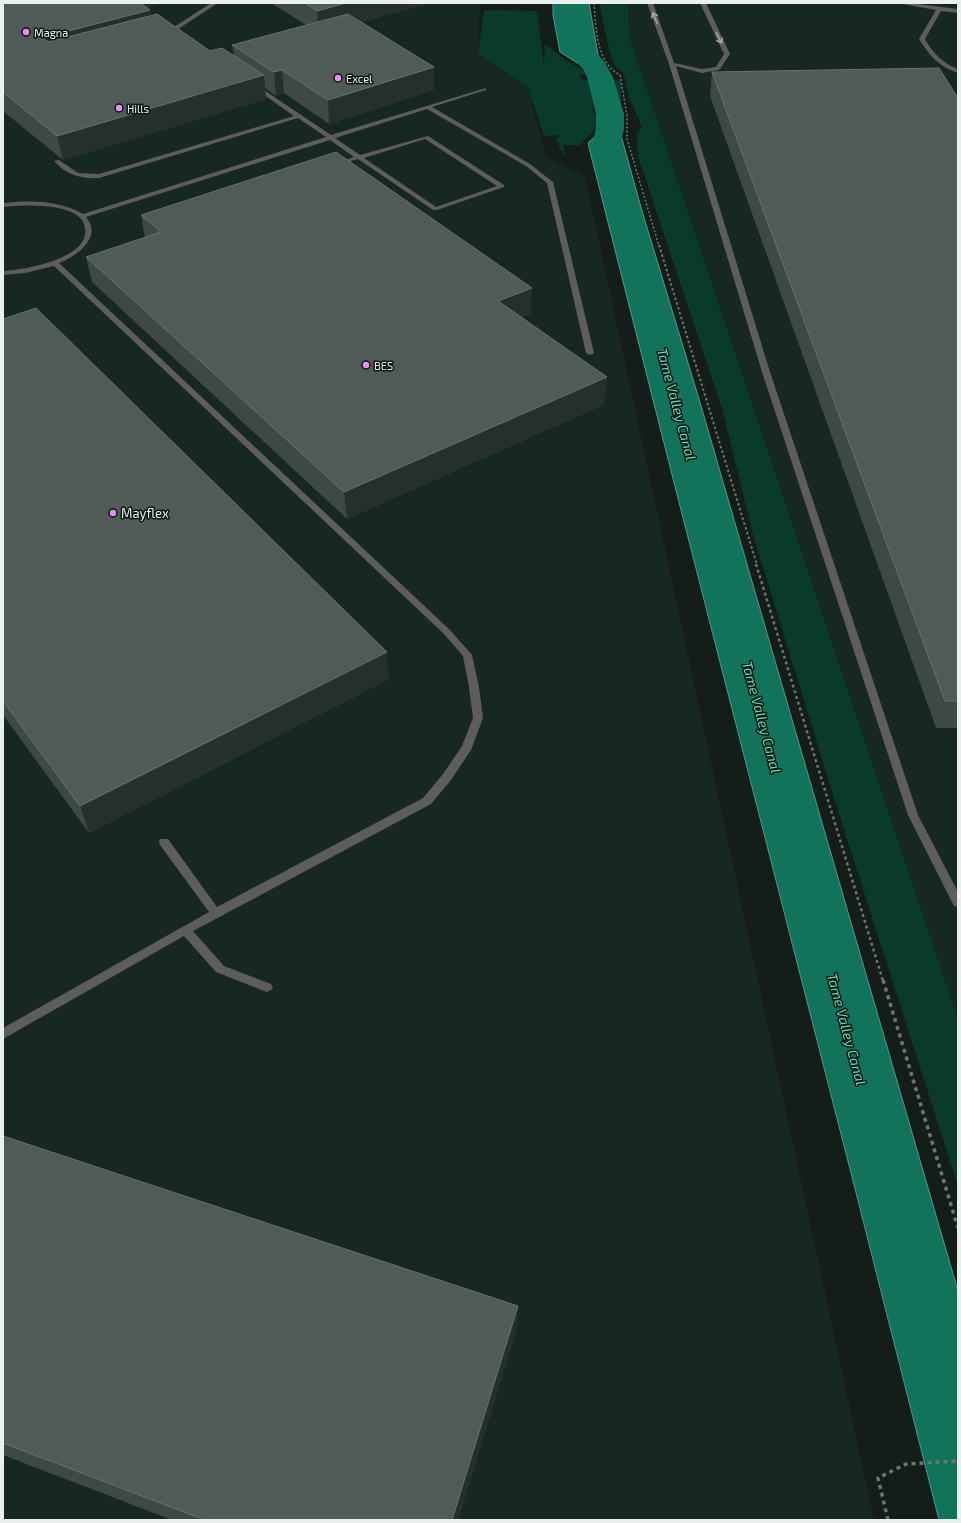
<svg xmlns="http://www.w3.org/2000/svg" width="961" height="1523" font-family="'Exo 2',sans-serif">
<rect width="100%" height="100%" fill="#141d19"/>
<!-- built -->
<g fill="#172721">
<polygon points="3,3 480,3 478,54 528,88 546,157 585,176 874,1520 3,1520"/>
<polygon points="629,3 932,3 958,6 958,1019 630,39"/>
</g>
<!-- green -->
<g fill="#0a3a2c">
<polygon points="599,3 628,3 630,39 958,1019 958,1186 834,798 754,538 722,408 638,156 637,133 642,127 629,97 624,73 616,68 610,53"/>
<polygon points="484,10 537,11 544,65 545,44 567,61 589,74 579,74 582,80 590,80 594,115 600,121 597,127 580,145 563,145 566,158 555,139 562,135 544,136 528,88 478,54"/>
<polygon points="621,80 621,113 617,113 608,81"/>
</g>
<!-- water -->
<g fill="#11745a" stroke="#529986">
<polygon points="553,3 589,3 600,66 600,77 560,52 553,15"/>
<path d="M 610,114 L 617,121 L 642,211 L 699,399 L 958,1291 L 958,1520 L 939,1520 C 825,1066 706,613 592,159 L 588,143 L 602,130 Z"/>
</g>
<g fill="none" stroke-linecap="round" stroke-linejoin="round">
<!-- canal -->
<polygon fill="#11745a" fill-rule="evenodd" points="560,3 584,3 588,39 593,50 604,61 613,77 624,114 624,129 620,145 628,175 624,181 614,184 604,181 600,175 592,145 596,129 596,114 587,77 583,69 569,53 564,39"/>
<!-- path-far3 -->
<path stroke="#6d7571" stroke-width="1.5" stroke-dasharray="2 2" stroke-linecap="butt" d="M 594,3 C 596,27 596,63 620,75 L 627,116 L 627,139 L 659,246"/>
<!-- path-far2 -->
<polyline stroke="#6d7571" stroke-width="2" stroke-dasharray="2.5 2.5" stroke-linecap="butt" points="659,245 757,565"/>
<!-- path-far1 -->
<polyline stroke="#6d7571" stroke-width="2.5" stroke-dasharray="3 3" stroke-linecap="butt" points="756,564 883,981"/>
<!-- path -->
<g stroke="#6d7571" stroke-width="3.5" stroke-dasharray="4 4" stroke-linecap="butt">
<polyline points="883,980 958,1228"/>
<polyline points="888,1520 878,1478 906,1464 958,1461"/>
</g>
<!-- lane -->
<g fill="#5f5c5f" fill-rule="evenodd">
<polygon points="211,3 218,3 175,31 165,34 162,32 171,29"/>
<polygon points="647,3 653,3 674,63 702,69 716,67 724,54 700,3 706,3 730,54 720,69 718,70 702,73 676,66 770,372 918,815 958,892 958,907 954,906 908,815 762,372 669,64"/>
<path d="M 897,3 L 910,3 L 958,9 L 958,13 L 941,11 L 925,39 C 933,53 942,63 958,69 L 958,73 C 939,67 929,55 919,39 L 936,10 Z"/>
<path d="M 255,84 L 331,135 L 486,88 L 486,90 L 432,107 L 530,164 L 553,182 L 594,353 L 590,355 L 586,353 L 547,183 L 526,166 L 427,109 L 335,138 L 360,155 L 428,136 L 504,185 L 504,187 L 437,210 L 433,210 L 358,159 L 334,166 L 334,164 L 354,157 L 330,140 L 86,217 C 103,237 77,256 59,263 L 450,630 L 472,655 L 479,687 L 483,718 L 471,750 L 451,780 L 431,804 L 193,931 L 224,966 L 271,984 L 273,987 L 271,990 L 267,992 L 216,972 L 184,936 L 3,1039 L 3,1028 L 209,912 L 160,845 L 159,842 L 160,839 L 168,839 L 217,907 L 423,798 L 443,774 L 462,746 L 473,718 L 469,687 L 463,656 L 444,634 L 54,266 L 25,273 L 3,275 L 3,271 C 24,270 96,258 84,224 C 76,202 21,205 3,207 L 3,203 C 30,200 59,200 83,214 L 326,137 L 298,118 L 99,178 C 81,179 66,175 54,161 L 59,160 L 78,173 L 99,174 L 294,116 L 253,87 L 253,85 ZM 425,139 L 497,186 L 436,207 L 364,158 Z"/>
</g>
</g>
<!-- wall -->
<g fill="#3e4844">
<polygon points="3,3 162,3 147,7 150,10 151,16 210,51 234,55 232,45 306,25 271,3 430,3 361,22 434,67 434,90 329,124 284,93 276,96 265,88 266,99 63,160 3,111"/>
<polygon points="712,72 958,98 958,728 936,728 710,96"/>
<polygon points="141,215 531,313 522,317 605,404 347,519 92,282 86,257 145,238"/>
<polygon points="3,319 389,679 89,833 3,715"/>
<polygon points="3,1136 517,1327 458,1520 172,1520 3,1455"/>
</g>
<!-- shaded-wall -->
<g fill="#252f2b">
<polygon points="124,3 162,3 126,12"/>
<polygon points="346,3 430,3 319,33 317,11"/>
<polygon points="150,10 154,32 50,60 44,39 45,37"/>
<polygon points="434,67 434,90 329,124 328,100"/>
<polygon points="282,70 284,93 276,96 274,72"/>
<polygon points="264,75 266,99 63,160 57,136"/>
<polygon points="532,288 531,313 498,327 498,301"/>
<polygon points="607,377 605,404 347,519 344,492"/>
<polygon points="387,652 389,679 89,833 80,806"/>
<polygon points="518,1306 517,1327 458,1520 452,1520"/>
</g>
<!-- building -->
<g fill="#505a56" stroke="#68716e">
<polygon points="3,3 141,3 150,10 45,37 44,39 48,42 157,14 210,51 222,48 264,75 57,136 3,92"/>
<polygon points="305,3 346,3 317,11"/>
<polygon points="348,14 434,67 328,100 282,70 274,72 232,45"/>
<polygon points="939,68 958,98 958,701 945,701 712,72"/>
<polygon points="336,152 532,288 498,301 607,377 344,492 86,257 161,232 141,215"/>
<polygon points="36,308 387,652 80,806 3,701 3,319"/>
<polygon points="3,1136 518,1306 452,1520 205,1520 3,1443"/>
</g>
<!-- one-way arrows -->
<defs><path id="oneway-shaft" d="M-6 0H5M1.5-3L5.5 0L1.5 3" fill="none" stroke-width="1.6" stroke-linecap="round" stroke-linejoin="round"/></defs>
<g stroke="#a4a6a6">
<use href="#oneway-shaft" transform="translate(655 18) rotate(-112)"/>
<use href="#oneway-shaft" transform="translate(719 38) rotate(63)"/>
</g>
<!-- markers -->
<g fill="#ed8cf9" stroke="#0b1411" stroke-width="1.5">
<circle cx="26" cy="32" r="4"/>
<circle cx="338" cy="78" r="4"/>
<circle cx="119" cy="108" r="4"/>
<circle cx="366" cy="365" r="4"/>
<circle cx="113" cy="513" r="4"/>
</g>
<g text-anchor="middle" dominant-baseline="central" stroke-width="3" stroke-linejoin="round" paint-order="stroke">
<!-- far-poi labels -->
<g font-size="11" fill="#eaf0ed" stroke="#0b1411" text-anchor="start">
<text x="34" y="32">Magna</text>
<text x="346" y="78">Excel</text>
<text x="127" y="108">Hills</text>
<text x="374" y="365">BES</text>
</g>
<!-- poi labels -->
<g font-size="13" fill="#eaf0ed" stroke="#0b1411" text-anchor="start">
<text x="121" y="513">Mayflex</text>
</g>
<!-- water labels -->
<g font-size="14" font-style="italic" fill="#62ddb5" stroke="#0b1411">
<text transform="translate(677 404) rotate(75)">Tame Valley Canal</text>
<text transform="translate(762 717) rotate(75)">Tame Valley Canal</text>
<text transform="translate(847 1029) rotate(75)">Tame Valley Canal</text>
</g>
</g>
<!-- border -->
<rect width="961" height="1523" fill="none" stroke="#eaf0ed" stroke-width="8"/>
</svg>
